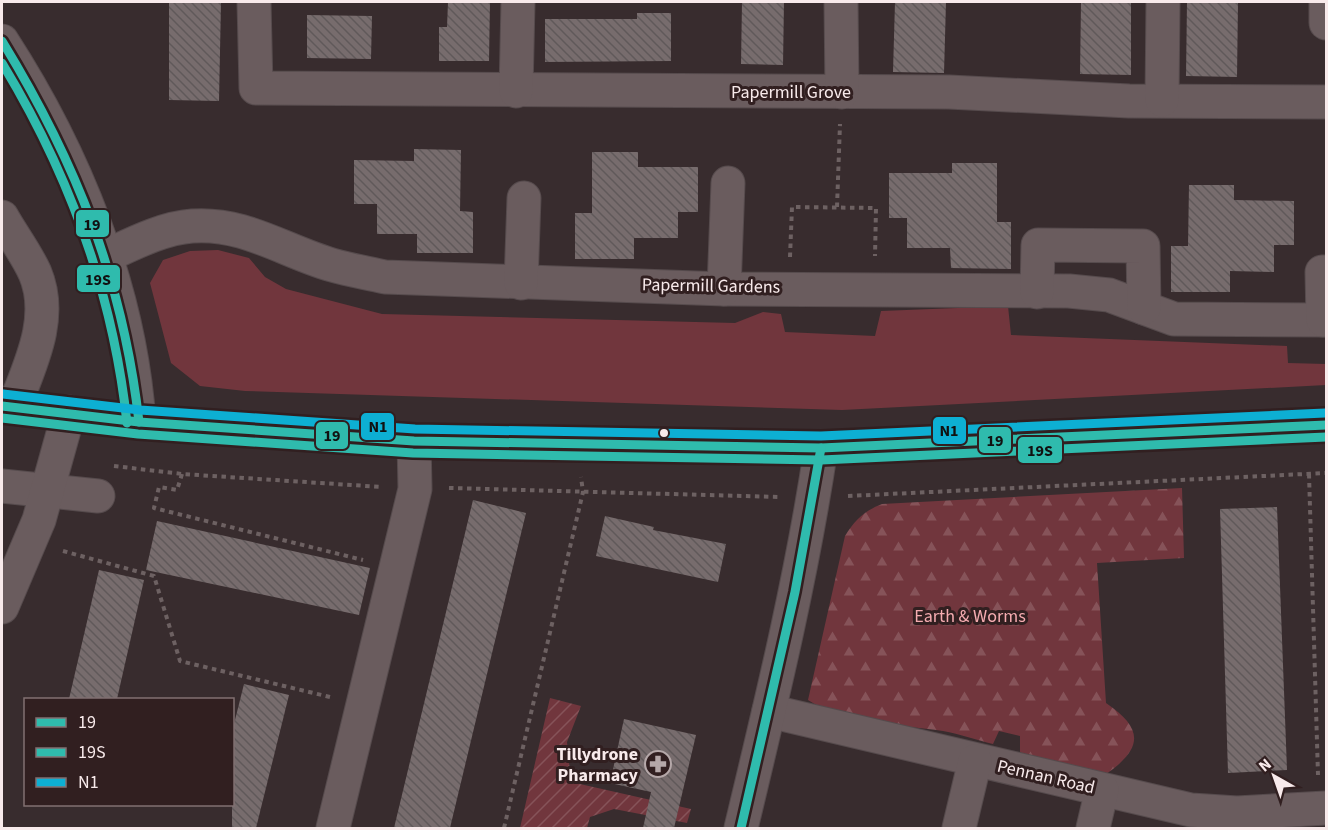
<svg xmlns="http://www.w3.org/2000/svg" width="1328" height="830" font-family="'Source Sans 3',sans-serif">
<defs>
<pattern id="forest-firs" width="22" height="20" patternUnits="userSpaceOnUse" patternTransform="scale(1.5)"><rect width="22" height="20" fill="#71363d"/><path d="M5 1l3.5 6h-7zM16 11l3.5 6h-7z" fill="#865359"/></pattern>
<pattern id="garden-furrows" width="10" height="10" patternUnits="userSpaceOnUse" patternTransform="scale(1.5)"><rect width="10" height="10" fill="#71363d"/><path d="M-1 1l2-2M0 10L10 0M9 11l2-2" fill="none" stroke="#865359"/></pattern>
<pattern id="building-back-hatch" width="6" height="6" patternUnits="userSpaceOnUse" patternTransform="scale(1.5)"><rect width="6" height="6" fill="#776c6d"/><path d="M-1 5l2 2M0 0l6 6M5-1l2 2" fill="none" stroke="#60595a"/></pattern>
</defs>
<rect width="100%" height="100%" fill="#382c2e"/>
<!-- grass -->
<polygon fill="#71363d" points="218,250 249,258 265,277 286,289 382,314 735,323 763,312 781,314 785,332 875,336 881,311 1008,306 1011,335 1287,346 1288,363 1326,364 1326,385 842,410 245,391 200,386 171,363 150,283 163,260 190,251"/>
<!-- forest -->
<path fill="url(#forest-firs)" d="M 1182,488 L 1184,558 L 1097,563 L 1106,703 C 1143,728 1144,748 1106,774 L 1020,754 L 1020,736 L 999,731 L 993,744 C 977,740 960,734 943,731 C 898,724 847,726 808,700 L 845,536 C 855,520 864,511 882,504 Z"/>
<!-- garden -->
<polygon fill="url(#garden-furrows)" points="550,698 581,706 567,742 571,782 691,809 687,823 614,809 590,817 587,828 520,828"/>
<!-- building -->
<g fill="url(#building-back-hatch)">
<polygon points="169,2 221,2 219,101 169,100"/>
<polygon points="448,2 490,2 489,61 439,61 439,27 447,27"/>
<polygon points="742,2 784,2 783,65 741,64"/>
<polygon points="895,2 946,2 944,73 893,72"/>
<polygon points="1081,2 1131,2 1131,75 1080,74"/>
<polygon points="1187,2 1238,2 1237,77 1186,76"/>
<polygon points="637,13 671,13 671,61 545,62 545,19 637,19"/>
<polygon points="307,15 372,16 371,59 307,58"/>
<polygon points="414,149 461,150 460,211 473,212 473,253 417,253 417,234 377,234 377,204 354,204 354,160 414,161"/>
<polygon points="592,152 638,152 638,167 698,167 698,212 678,212 678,238 634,238 634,259 575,259 575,213 592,213"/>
<polygon points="952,163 997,163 997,222 1011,222 1011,269 951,268 950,248 907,248 907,218 889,218 889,173 952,173"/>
<polygon points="1189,185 1234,185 1234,200 1294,201 1294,245 1274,245 1274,272 1230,271 1230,292 1171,292 1171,246 1188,246"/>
<polygon points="473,500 526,513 493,649 450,828 394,828"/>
<polygon points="1277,507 1287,770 1228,773 1220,509"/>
<polygon points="605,516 654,527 653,530 726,544 718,582 596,556"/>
<polygon points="157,521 370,568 359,615 146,570"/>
<polygon points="99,570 144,580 117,699 69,699"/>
<polygon points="244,684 289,695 256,828 232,828 232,732"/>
<polygon points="624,719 696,735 674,828 643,828 651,792 610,783"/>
</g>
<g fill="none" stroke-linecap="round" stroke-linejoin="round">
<defs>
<g id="minor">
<polyline points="254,2 256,88 949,92 1129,101 1326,102"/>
<polyline points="841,2 842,92"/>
<polyline points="1326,2 1326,23"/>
<path d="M 2,41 C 74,152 130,288 139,422"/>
<polyline points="516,91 518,2"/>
<polyline points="1162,100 1163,2"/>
<path d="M 2,217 C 12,235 26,253 35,273 C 54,318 30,365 14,407"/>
<path d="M 106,256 C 132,244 163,228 192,226 C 244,222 284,251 332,265 C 349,270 368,273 385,277 L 724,289 L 1069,291 L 1109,295 L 1174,319 L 1326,320"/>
<polyline points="521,283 524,198"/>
<polyline points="724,289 728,183"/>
<polyline points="1037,292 1038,245 1143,246 1144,308"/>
<polyline points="1323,320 1322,272 1326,272"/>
<polyline points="2,486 98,496"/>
<polyline points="2,607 39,520 69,412"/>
<polyline points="769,711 1191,810 1237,813 1326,808"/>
<polyline points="333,828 415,489 414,441"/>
<path d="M 741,828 C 771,703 802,576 821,448"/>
<polyline points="959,828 975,761"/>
<polyline points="1093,828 1102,790"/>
</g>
<polyline id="major" points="2,406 139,422 414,441 821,448 1326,425"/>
</defs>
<!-- minor casing -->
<use href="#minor" stroke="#564b4d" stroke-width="35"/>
<!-- major casing -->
<use href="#major" stroke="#564b4d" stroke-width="35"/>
<!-- path -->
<g stroke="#6d6162" stroke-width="4" stroke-dasharray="4.5 4.5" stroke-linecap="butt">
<polyline points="837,207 840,124"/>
<polyline points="790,257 792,207 876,208 875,256"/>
<polyline points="114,466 182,474 382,487"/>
<polyline points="182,474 177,490 159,487 154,508 363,560"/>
<polyline points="1309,474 1318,775"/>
<polyline points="449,488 780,497"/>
<polyline points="848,496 1326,473"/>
<polyline points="63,551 154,576 180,661 330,697"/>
<polyline points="504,828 583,492 581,477"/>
</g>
<!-- minor -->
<use href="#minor" stroke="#6a5c5e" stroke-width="33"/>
<!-- major -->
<use href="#major" stroke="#766466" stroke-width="33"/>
<defs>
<g id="bus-1">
<path d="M 2,41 C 76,162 123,280 139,422"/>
<polyline points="2,406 139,422 414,441 821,448 1326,425"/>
<polyline points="741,828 795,592 821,448"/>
</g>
<g id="bus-2">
<path d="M 2,63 C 70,175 113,293 127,423"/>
<polyline points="2,418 138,434 413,453 821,460 1326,437"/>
</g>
<polyline id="bus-3" points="3,394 140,410 415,429 821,436 1325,413"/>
</defs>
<!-- bus-1 casing -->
<use href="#bus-1" stroke="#311f20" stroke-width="14"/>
<!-- bus-2 casing -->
<use href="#bus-2" stroke="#311f20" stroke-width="14"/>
<!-- bus-3 casing -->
<use href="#bus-3" stroke="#311f20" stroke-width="14"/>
<!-- bus-1 -->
<use href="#bus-1" stroke="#2fbbad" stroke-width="9"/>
<!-- bus-2 -->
<use href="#bus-2" stroke="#2fbbad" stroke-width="9"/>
<!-- bus-3 -->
<use href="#bus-3" stroke="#0dafd3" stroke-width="9"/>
</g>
<!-- icons -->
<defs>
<symbol id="pharmacy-ring" viewBox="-11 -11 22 22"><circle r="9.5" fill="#311f20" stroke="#b5a8a9" stroke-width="1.5"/><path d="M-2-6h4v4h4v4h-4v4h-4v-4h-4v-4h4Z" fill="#b5a8a9"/></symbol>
</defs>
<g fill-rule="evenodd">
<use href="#pharmacy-ring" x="643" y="749" width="30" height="30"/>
</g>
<!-- markers -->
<circle fill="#f8eaeb" stroke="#311f20" stroke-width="2" cx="664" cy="433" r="5"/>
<g text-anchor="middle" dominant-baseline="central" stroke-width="6" stroke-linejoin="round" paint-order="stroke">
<!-- street labels -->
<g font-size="18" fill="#f8eaeb" stroke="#311f20">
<text x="791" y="92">Papermill Grove</text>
<text transform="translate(711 286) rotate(1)">Papermill Gardens</text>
<text transform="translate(1046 777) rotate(13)">Pennan Road</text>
</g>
<!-- park labels -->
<g font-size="18" fill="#f6acb1" stroke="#311f20">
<text x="970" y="616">Earth &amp; Worms</text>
</g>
<!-- poi labels -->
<g font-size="18" font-weight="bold" fill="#f8eaeb" stroke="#311f20" text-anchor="end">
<text x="638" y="754">Tillydrone<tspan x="638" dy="21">Pharmacy</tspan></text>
</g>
</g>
<g stroke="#311f20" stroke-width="2">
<rect x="75" y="209" width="35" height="29" rx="6" fill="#2fbbad"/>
<rect x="76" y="264" width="45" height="29" rx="6" fill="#2fbbad"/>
<rect x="360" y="412" width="35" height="29" rx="6" fill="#0dafd3"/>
<rect x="932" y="416" width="35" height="29" rx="6" fill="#0dafd3"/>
<rect x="315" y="421" width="34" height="29" rx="6" fill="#2fbbad"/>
<rect x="978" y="426" width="34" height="28" rx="6" fill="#2fbbad"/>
<rect x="1017" y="436" width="46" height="28" rx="6" fill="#2fbbad"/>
</g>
<g font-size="16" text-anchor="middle" font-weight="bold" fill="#111">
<text x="92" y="230">19</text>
<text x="98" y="285">19S</text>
<text x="378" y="432">N1</text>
<text x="949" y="436">N1</text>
<text x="332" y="441">19</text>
<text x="995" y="446">19</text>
<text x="1040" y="456">19S</text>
</g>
<!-- border -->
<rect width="1328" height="830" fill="none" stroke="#f8eaeb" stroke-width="6"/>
<!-- legend -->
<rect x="24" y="698" width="210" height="108" fill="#311f20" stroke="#817071" stroke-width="1.5"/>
<rect x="36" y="718" width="30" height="9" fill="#2fbbad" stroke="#817071" stroke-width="1.5"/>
<text x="78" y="728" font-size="18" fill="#f8eaeb">19</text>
<rect x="36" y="748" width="30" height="9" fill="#2fbbad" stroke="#817071" stroke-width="1.5"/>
<text x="78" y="758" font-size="18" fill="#f8eaeb">19S</text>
<rect x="36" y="778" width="30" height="9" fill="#0dafd3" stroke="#817071" stroke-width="1.5"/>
<text x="78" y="788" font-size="18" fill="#f8eaeb">N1</text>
<!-- north arrow -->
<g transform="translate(1274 776) rotate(320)" stroke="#311f20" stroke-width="4.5" paint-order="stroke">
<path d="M0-4.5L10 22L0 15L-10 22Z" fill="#f8eaeb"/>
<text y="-9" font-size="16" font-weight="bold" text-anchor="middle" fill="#f8eaeb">N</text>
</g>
</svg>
